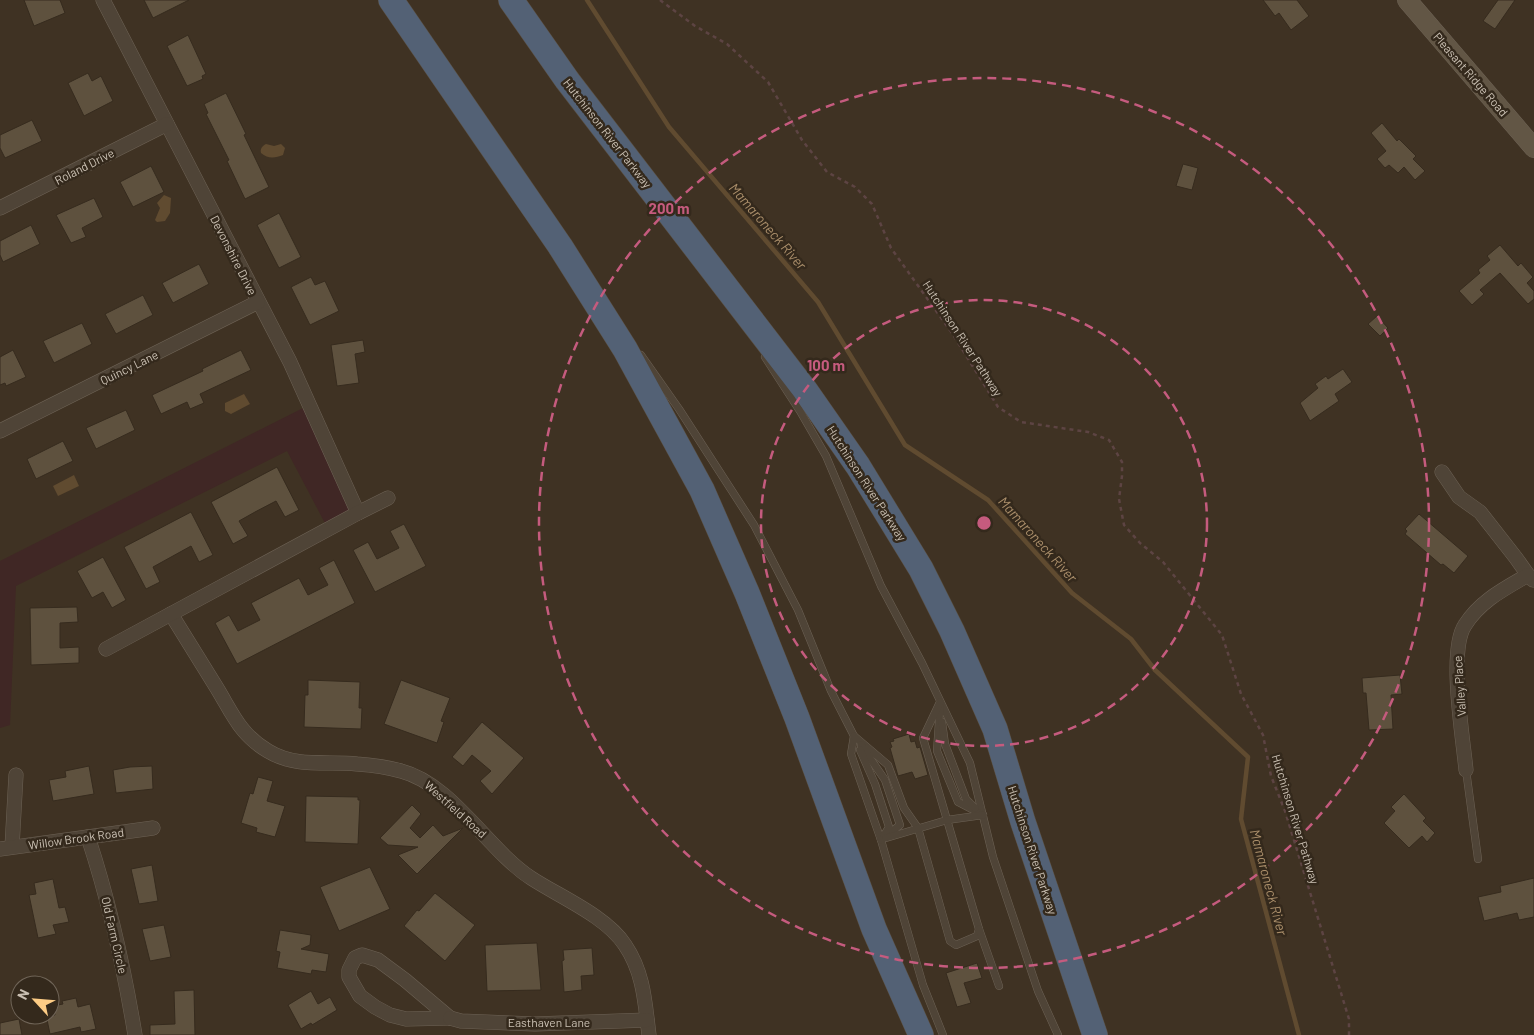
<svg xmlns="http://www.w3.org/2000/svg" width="1534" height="1035" font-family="Barlow,sans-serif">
<rect width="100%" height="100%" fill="#3f3223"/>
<!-- green -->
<polygon fill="#402725" points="309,405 358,513 328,529 287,451 16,586 10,725 0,728 0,561"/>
<!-- water -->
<g fill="#604b30">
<path d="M 266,144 L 274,146 L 281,144 L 285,148 L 283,155 C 275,158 268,159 261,153 C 260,149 262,146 266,144 Z"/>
<polygon points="164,195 171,198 170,213 165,221 157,222 155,220 160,208 157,203"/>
<polygon points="244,394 250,404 231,414 225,411 225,403"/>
<polygon points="74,475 79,486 58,496 53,486"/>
</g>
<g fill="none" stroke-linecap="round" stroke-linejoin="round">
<!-- stream -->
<polyline stroke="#604b30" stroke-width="4.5" points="587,0 669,127 818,302 905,445 988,500 1072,593 1131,639 1155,670 1248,757 1241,819 1299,1035"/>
</g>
<!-- building -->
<g fill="#5e513e" stroke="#362b1e">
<polygon points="24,0 60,0 65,13 34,26"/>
<polygon points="144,0 189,0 153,18"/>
<polygon points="1263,0 1297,0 1309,16 1291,30 1279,13 1275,16"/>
<polygon points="1498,0 1515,0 1495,29 1483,21"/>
<polygon points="188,35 206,74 202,76 203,79 187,86 167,46"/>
<polygon points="88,73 92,81 101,76 113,101 84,116 68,83"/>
<polygon points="226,93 246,134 244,135 269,187 245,199 227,161 229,160 206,114 208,113 204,104"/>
<polygon points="32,120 42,141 5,158 0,148 0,135"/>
<polygon points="1382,123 1397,141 1399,139 1416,156 1413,159 1425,171 1415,180 1404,167 1398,173 1389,165 1385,168 1377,159 1386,151 1371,133"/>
<polygon points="1183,164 1198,168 1192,190 1176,186"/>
<polygon points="151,166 164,192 133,207 120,182"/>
<polygon points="94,198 103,217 82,228 86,237 71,243 56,215"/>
<polygon points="279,213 301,257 279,268 257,225"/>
<polygon points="31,225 40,244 3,262 0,255 0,241"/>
<polygon points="1500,245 1518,266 1521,263 1533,277 1527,283 1534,291 1534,299 1528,304 1500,273 1480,290 1484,294 1472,305 1459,291 1480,273 1478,270 1490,260 1487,256"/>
<polygon points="199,264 209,284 173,303 162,283"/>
<polygon points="311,277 315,285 325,281 339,311 310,325 291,287"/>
<polygon points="143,295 153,315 116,334 105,314"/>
<polygon points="1377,316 1388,328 1380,336 1368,324"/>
<polygon points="82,323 92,344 54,363 43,341"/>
<polygon points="363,340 365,352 355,354 359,383 337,386 331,345"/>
<polygon points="13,350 26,377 6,386 5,383 0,385 0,357"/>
<polygon points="241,350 251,370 200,394 204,403 190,409 187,402 161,414 152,395 203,371 202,369"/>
<polygon points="1343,369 1352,382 1335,394 1339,401 1310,421 1300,403 1318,388 1315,384 1326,376 1328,379"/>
<polygon points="126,410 135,430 96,449 86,428"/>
<polygon points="63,441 73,461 36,479 27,459"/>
<polygon points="277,467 299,510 285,517 276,501 255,512 239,521 248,536 233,544 211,502"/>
<polygon points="191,512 213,555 199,562 191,546 153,567 160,582 146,589 124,547"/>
<polygon points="1419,514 1468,556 1454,573 1443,564 1441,565 1405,534 1407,531 1405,529"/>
<polygon points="404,524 426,566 375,592 353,550 368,542 377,559 399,548 390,531"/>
<polygon points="103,557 126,600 112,608 103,592 92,598 77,571"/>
<polygon points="334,560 355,603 237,664 215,623 229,615 238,631 260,620 251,603 299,578 308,595 328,585 319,568"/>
<polygon points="77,607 78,622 60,623 60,648 79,647 79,663 31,665 30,608"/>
<polygon points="1400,675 1402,694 1391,695 1393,729 1369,730 1366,693 1363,693 1362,678"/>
<polygon points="308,680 360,682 359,708 362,708 361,729 304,727 305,695 308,695"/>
<polygon points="401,680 450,698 441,721 444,722 437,743 384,724"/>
<polygon points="482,722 524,758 492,794 480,781 491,771 472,755 463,766 452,757"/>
<polygon points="909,734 911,742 915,741 917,748 920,747 928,775 915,779 912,772 898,776 890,748 892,747 890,742 894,741 893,739"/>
<polygon points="89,766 94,794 53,801 49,780 66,777 65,771"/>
<polygon points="152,766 153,789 116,793 113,770 130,767"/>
<polygon points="258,777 273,781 267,801 285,806 275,837 256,832 257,828 241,823 250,793 253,794"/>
<polygon points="1404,794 1426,818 1423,821 1435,833 1427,842 1422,836 1409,848 1384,823 1395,811 1391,807"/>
<polygon points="306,796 358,797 358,800 360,800 358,844 305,842"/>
<polygon points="412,805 421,814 410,828 420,838 433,825 443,836 463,828 417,874 398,855 418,847 388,845 380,838"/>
<polygon points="152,865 158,901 139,904 131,869"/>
<polygon points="370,867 390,909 339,931 320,887"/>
<polygon points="1534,878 1534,917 1519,920 1517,913 1484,921 1478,897 1501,892 1500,886"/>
<polygon points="53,879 59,908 65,907 69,922 53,925 56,934 38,938 29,895 36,894 34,883"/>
<polygon points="435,893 475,925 445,961 404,926 417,910 419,911"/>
<polygon points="164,925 171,957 150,961 142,929"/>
<polygon points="280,930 311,935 310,945 301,949 329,954 326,972 312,970 311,974 277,968 280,952 276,951"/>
<polygon points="537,943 541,990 487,991 485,945"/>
<polygon points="592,948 594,975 581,976 582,990 564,992 562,961 564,960 563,950"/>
<polygon points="977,963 982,978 964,983 971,1003 957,1007 946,973"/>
<polygon points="194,990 195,1035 150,1035 150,1025 175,1024 174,991"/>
<polygon points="311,991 318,1004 330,997 337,1010 312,1025 311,1023 301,1029 288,1005"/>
<polygon points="76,998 78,1007 90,1004 96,1029 81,1032 80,1027 50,1034 46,1015 55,1015 53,1006 63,1004 62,1001"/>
<polygon points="19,1019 22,1035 0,1035 0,1023"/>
</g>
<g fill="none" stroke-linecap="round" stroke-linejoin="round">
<defs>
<g id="lane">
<polyline points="641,355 679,409 754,525 798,610 831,691 854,736 851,754 881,840 923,985 943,1035"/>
<polyline points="765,357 800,411 826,456 881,586 922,663 970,763 993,857 1038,991 1058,1035"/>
<polyline points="940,707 937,751 958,802 983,815"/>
<polyline points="942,722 945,744 966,799 975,808"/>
<polyline points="854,736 888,765 904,808 918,828 950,941 956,945 977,936 979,929 923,738 940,702"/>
<polyline points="861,745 885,780 900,825 881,840"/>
<polyline points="860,750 875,784 889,827 884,835"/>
<polyline points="1466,770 1478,859"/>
<polyline points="886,838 947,820 983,815"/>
<polyline points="979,929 999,986"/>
</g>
<g id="street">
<polyline points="103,0 290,362 358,513"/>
<polyline points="0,208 167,124"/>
<polyline points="0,431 258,302"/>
<polyline points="1442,472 1459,497 1480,512 1516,558 1528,575 1533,580"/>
<path d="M 171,614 C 186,638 200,661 215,685 C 232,712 239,734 268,751 C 296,768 326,761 357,764 C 371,765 387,767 401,771 C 452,784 488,850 531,878 C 560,897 606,916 625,945 C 644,973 645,1003 649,1035"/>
<polyline points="106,649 358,513 388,498"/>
<path d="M 1466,770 C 1463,738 1448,650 1465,625 C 1480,601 1504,589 1528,575"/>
<path d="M 88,837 C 109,901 124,968 135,1035"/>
<polyline points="12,847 16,775"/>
<polyline points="0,849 153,828"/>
<polygon points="362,955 378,960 405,980 450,1018 406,1019 390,1015 375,1007 360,996 349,977 349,970 355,958"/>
<polyline points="450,1018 461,1021 535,1024 647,1020"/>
</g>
<polyline id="secondary" points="1407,0 1534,148"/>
<g id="highway">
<polyline points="391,0 560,246 625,349 702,490 747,593 797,718 874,929 921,1035"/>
<polyline points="511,0 567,80 805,390 858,466 921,569 952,631 995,729 1023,822 1095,1035"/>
</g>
</defs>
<!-- lane casing -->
<use href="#lane" stroke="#6d6255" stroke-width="8"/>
<!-- street casing -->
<use href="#street" stroke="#6d6255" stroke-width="15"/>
<!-- secondary casing -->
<use href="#secondary" stroke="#6d6255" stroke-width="20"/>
<!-- highway casing -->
<use href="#highway" stroke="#5a4f42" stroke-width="26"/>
<!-- path -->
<polyline stroke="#5d4443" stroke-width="2.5" stroke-dasharray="4 4" stroke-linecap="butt" points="660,0 695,26 727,44 768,82 802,140 827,172 855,187 872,204 891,248 952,333 998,407 1021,422 1088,432 1109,440 1122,462 1122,476 1119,499 1124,525 1140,543 1163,562 1222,635 1241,694 1263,735 1271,776 1285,811 1349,1019 1349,1035"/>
<!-- lane -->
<use href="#lane" stroke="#4f4437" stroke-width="7"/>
<!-- street -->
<use href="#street" stroke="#4f4437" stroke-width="14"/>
<!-- secondary -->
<use href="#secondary" stroke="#625645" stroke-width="19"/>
<!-- highway -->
<use href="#highway" stroke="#536175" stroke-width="25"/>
</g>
<!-- distance rings -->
<g fill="none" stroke="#c55b7e" stroke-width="2.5" stroke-dasharray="9 6">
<circle cx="984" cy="523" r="223"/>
<circle cx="984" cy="523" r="445"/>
</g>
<g text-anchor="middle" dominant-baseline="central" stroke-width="5" stroke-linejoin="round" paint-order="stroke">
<!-- street labels -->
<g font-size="12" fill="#cac0b3" stroke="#34291c">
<text transform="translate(1471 74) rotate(49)">Pleasant Ridge Road</text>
<text transform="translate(608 133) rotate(52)">Hutchinson River Parkway</text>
<text transform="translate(84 166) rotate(-27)">Roland Drive</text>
<text transform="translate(234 255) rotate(63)">Devonshire Drive</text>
<text transform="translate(963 338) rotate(57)">Hutchinson River Pathway</text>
<text transform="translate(129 367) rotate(-26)">Quincy Lane</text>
<text transform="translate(867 483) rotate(57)">Hutchinson River Parkway</text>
<text transform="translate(1459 686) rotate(-94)">Valley Place</text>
<text transform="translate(456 809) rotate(42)">Westfield Road</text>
<text transform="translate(1296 819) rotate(73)">Hutchinson River Pathway</text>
<text transform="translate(76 838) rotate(-8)">Willow Brook Road</text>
<text transform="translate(1033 850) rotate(72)">Hutchinson River Parkway</text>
<text transform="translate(115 935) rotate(77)">Old Farm Circle</text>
<text x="549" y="1022">Easthaven Lane</text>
</g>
<!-- water labels -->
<g font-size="14" font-style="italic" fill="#aa8e6a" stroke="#34291c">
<text transform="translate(768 226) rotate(49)">Mamaroneck River</text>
<text transform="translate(1038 539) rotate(48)">Mamaroneck River</text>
<text transform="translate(1269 882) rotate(75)">Mamaroneck River</text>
</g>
</g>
<circle cx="984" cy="523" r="8" fill="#c55b7e" stroke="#34291c" stroke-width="2.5"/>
<g font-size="15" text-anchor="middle" font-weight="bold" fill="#c55b7e" stroke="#34291c" stroke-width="5" stroke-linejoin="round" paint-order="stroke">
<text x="669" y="214">200 m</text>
<text x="826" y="371">100 m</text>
</g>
<!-- north arrow -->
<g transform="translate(35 1000) rotate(296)"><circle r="24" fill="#34291c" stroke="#706558"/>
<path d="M0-4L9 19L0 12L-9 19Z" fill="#fdcc85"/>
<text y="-8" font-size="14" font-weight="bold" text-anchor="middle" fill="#cac0b3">N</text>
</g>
</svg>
